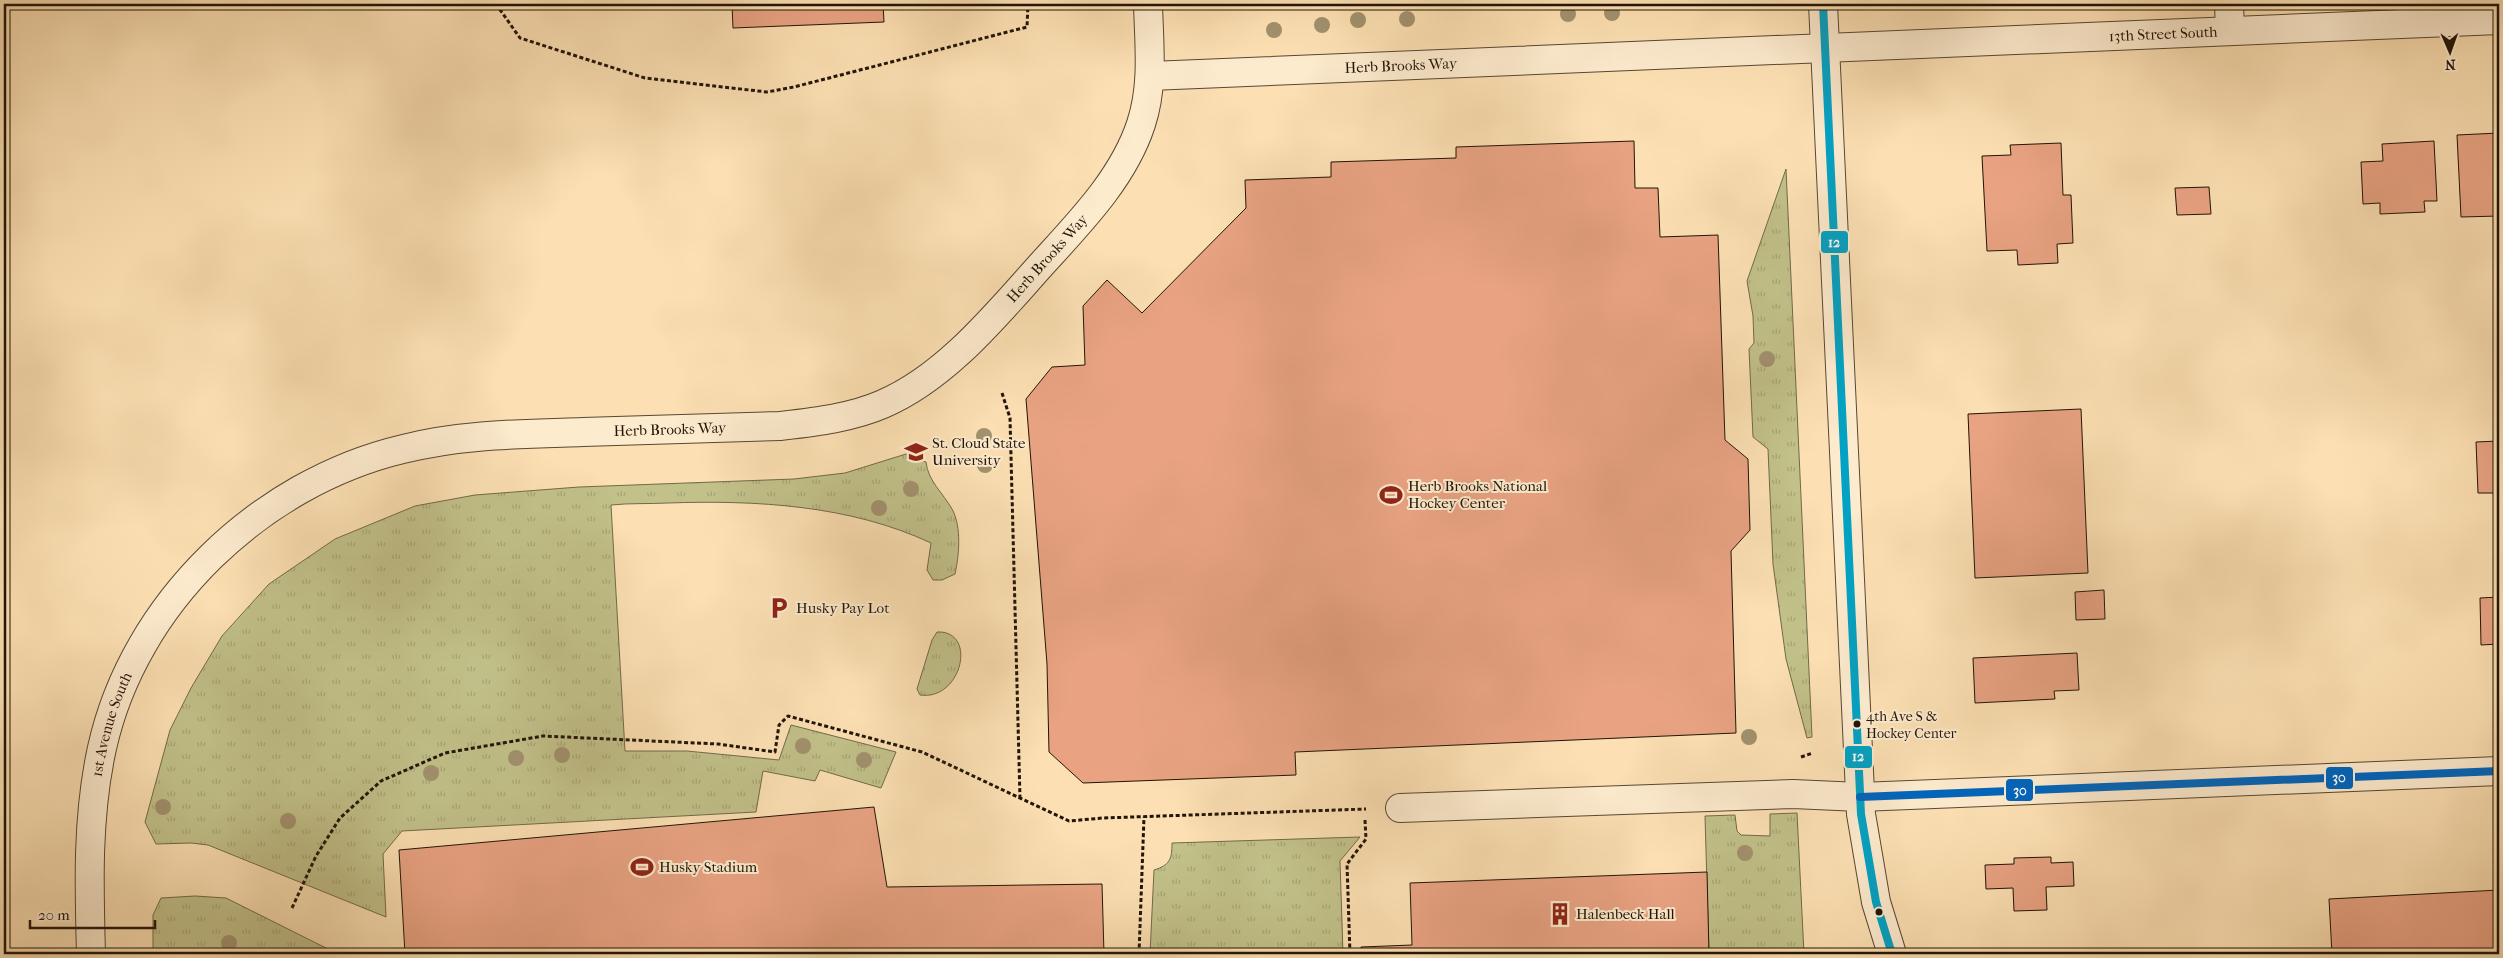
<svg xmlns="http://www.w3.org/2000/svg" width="2503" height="958" font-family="'IM FELL French Canon',serif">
<defs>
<pattern id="grass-tufts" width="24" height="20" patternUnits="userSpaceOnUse" patternTransform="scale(1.25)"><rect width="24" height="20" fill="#c2c18a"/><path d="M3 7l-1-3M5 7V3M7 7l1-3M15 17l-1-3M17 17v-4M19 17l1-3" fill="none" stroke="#a6a576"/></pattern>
</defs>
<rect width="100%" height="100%" fill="#fce0b3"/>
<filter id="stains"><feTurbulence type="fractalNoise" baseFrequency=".004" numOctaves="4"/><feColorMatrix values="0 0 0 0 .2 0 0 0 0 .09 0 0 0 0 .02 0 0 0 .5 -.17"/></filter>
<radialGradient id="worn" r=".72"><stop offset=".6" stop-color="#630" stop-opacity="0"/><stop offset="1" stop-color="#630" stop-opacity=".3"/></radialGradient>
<!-- grass -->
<g fill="url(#grass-tufts)" stroke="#726a48">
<polygon points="1786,169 1812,737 1807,738 1786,659 1773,564 1768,449 1753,437 1749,349 1754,343 1753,316 1747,281"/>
<path d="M 906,454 L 926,462 C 928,481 943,493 952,509 C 962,527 959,556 955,574 L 942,580 L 933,580 L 927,570 L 931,543 C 850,505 756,500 668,503 C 649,504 629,503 611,505 L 625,751 L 687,751 L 779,760 L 791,725 L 896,752 L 881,788 L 820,770 L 815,781 L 763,771 L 756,812 L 402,831 L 383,854 L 386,917 L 208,845 L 191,843 L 156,844 L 145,822 L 170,730 L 191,688 L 222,636 L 269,584 L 335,539 L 415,506 L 475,495 L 579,487 L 794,479 L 845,473 Z"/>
<path d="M 937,632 C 978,630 962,701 920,695 L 917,689 L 932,640 Z"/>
<polygon points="1797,813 1804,954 1709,954 1705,816 1735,815 1737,831 1741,835 1770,836 1770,814"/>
<path d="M 1360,837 L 1340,861 L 1343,954 L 1150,954 L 1154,870 C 1170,865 1172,859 1172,843 Z"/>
<polygon points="195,896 226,898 338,954 153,954 153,915 161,898"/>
</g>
<!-- building -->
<g fill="#e9a383" stroke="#211407">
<polygon points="732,4 883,4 884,22 733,28"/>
<polygon points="2499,133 2499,216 2461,217 2457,135"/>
<polygon points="1634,141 1635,188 1658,188 1660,237 1718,235 1725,440 1748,459 1750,530 1731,551 1736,733 1295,752 1296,775 1083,783 1049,752 1047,664 1026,399 1052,367 1085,365 1083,306 1107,280 1142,313 1246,208 1245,180 1331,177 1331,162 1456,158 1456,147"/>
<polygon points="2434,141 2437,201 2424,201 2425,212 2380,214 2380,203 2363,204 2361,162 2383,161 2382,144"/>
<polygon points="2061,143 2063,195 2071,195 2073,243 2057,244 2058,263 2018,265 2017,250 1987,251 1982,156 2011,155 2010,145"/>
<polygon points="2209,187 2211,214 2177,215 2175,188"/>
<polygon points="2081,409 2088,573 1975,578 1968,414"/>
<polygon points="2499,441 2499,493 2478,493 2476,442"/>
<polygon points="2104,590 2105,619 2076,620 2075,592"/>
<polygon points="2499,597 2499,644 2481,645 2480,598"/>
<polygon points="2077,653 2079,690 2054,691 2055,699 1975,703 1973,658"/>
<polygon points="874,807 887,887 1102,884 1104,954 405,954 399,850"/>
<polygon points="2051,857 2051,863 2073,862 2074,886 2046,887 2047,910 2014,911 2013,888 1986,889 1985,865 2014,864 2014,858"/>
<polygon points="1707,872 1709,954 1361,954 1361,947 1412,945 1410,883"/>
<polygon points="2499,890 2499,954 2332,954 2329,899"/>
</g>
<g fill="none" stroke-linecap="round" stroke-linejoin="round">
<defs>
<g id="minor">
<polyline points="1823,4 1861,814 1876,902 1892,954"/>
<polyline points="2229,4 2230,31"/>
<path id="s1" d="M 1150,76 L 2499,20"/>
<polyline points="1400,808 1793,794 1860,797 2499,771"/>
<path id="s2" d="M 91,954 C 89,885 87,816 102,748 C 134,603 260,483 403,449 C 462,434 522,434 583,432 C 648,430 714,428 780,426 C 814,422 851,418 883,404 C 946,377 996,315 1041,265 C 1079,223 1123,179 1141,124 C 1154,85 1149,44 1148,4"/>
</g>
</defs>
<!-- minor casing -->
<use href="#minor" stroke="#584732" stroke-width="30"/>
<!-- path -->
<g stroke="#211407" stroke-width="3" stroke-dasharray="4 2.5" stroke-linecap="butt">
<polyline points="496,4 520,38 645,78 767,92 794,87 1027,27 1028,4"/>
<polyline points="1002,393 1010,418 1020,799"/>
<polyline points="1801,757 1813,753"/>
<polyline points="292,908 316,856 340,818 381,781 445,753 543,736 718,744 775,752 779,725 788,716 922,752 1069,821 1103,818 1366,809"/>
<polyline points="1139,954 1144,817"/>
<polyline points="1350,954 1347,864 1366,839 1365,820"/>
</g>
<!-- minor -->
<use href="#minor" stroke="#fdebce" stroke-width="28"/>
<defs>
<polyline id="bus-1" points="1823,4 1861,814 1876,902 1892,954"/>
<polyline id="bus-2" points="1860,797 2499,771"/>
</defs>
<!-- bus-1 casing -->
<use href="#bus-1" stroke="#fdebce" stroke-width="11"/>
<!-- bus-2 casing -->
<use href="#bus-2" stroke="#fdebce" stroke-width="11"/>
<!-- bus-1 -->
<use href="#bus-1" stroke="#02a2c4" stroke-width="8"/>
<!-- bus-2 -->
<use href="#bus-2" stroke="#0065bd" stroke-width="8"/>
</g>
<!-- trees -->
<g fill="#a2916e">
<circle cx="1612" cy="13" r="8"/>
<circle cx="1568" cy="14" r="8"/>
<circle cx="1407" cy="19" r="8"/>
<circle cx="1358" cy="20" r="8"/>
<circle cx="1322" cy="25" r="8"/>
<circle cx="1274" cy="30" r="8"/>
<circle cx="1767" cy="359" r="8"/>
<circle cx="984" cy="436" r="8"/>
<circle cx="985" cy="465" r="8"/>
<circle cx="911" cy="489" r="8"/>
<circle cx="879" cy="508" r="8"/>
<circle cx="1749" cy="737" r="8"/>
<circle cx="803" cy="746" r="8"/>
<circle cx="562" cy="755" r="8"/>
<circle cx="516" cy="758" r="8"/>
<circle cx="864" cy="760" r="8"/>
<circle cx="431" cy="773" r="8"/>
<circle cx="163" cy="807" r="8"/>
<circle cx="288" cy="821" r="8"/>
<circle cx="1745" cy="853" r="8"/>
<circle cx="229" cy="943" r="8"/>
</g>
<!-- icons -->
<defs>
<symbol id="university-bare" viewBox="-9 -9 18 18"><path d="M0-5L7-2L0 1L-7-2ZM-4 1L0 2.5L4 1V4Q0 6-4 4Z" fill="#8f2418" stroke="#fdebce" stroke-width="2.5" paint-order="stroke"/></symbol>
<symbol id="stadium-bare" viewBox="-9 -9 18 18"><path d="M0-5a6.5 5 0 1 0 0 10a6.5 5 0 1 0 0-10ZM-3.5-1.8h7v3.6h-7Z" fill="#8f2418" stroke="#fdebce" stroke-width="2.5" paint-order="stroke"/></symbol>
<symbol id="parking-bare" viewBox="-9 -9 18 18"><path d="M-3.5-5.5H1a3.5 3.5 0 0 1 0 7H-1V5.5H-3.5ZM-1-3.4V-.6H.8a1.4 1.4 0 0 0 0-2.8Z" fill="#8f2418" stroke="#fdebce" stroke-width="2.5" paint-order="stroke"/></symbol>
<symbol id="building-bare" viewBox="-9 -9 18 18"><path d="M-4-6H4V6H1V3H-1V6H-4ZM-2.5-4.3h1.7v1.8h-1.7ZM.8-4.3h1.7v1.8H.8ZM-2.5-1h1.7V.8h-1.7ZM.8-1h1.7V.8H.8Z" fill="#8f2418" stroke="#fdebce" stroke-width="2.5" paint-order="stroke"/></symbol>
</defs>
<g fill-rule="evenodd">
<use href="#university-bare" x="900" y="436" width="32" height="32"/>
<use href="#stadium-bare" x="1375" y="479" width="32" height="32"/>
<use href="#parking-bare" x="763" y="592" width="32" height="32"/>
<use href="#stadium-bare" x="626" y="851" width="32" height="32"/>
<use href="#building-bare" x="1544" y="898" width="32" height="32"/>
</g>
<!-- markers -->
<g fill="#211407" stroke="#fdebce" stroke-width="2">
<circle cx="1857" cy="724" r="4.5"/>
<circle cx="1879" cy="912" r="4.5"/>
</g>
<g text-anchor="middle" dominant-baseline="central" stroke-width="4" stroke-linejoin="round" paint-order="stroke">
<!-- bus labels -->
<g font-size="14" fill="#211407" stroke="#fdebce" text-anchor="start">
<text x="1866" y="716">4th Ave S &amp;<tspan x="1866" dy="17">Hockey Center</tspan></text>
</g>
<!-- street labels -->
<g font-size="15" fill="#211407" stroke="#fdebce">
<text stroke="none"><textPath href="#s1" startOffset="1014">13th Street South</textPath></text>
<text stroke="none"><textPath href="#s1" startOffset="251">Herb Brooks Way</textPath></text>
<text stroke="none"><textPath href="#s2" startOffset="1358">Herb Brooks Way</textPath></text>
<text stroke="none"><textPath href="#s2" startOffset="921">Herb Brooks Way</textPath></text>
<text stroke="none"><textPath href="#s2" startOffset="232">1st Avenue South</textPath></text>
</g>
<!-- poi labels -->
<g font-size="15" fill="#211407" stroke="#fdebce" text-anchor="start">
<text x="932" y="443">St. Cloud State<tspan x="932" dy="17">University</tspan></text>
<text x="1408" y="486">Herb Brooks National<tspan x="1408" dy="17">Hockey Center</tspan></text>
<text x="796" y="608">Husky Pay Lot</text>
<text x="659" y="867">Husky Stadium</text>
<text x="1576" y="914">Halenbeck Hall</text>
</g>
</g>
<g stroke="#fdebce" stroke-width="2">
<rect x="1820" y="230" width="29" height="24" rx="5" fill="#02a2c4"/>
<rect x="1844" y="745" width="29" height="24" rx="5" fill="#02a2c4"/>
<rect x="2325" y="766" width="29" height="24" rx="5" fill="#0065bd"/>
<rect x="2005" y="778" width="29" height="24" rx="5" fill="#0065bd"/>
</g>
<g font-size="14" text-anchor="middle" font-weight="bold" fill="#fff">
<text x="1834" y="247">12</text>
<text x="1858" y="761">12</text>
<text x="2339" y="782">30</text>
<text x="2020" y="795">30</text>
</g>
<!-- margin -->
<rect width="2503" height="958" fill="none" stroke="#fce0b3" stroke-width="20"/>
<rect x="5" y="5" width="2493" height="948" fill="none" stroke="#211407" stroke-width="2.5"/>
<rect x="10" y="10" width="2483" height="938" fill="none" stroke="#211407"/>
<!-- north arrow -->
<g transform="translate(2450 52) rotate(178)" stroke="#fdebce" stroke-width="4" paint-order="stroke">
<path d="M0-4L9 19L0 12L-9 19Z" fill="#211407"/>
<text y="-8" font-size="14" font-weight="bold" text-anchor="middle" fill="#211407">N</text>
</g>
<!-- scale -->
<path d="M30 920v8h125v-8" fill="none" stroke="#211407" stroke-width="2.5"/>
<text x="38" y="920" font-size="15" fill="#211407" stroke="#fdebce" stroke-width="4" paint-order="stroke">20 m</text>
<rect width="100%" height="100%" filter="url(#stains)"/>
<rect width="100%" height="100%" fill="url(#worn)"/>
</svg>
